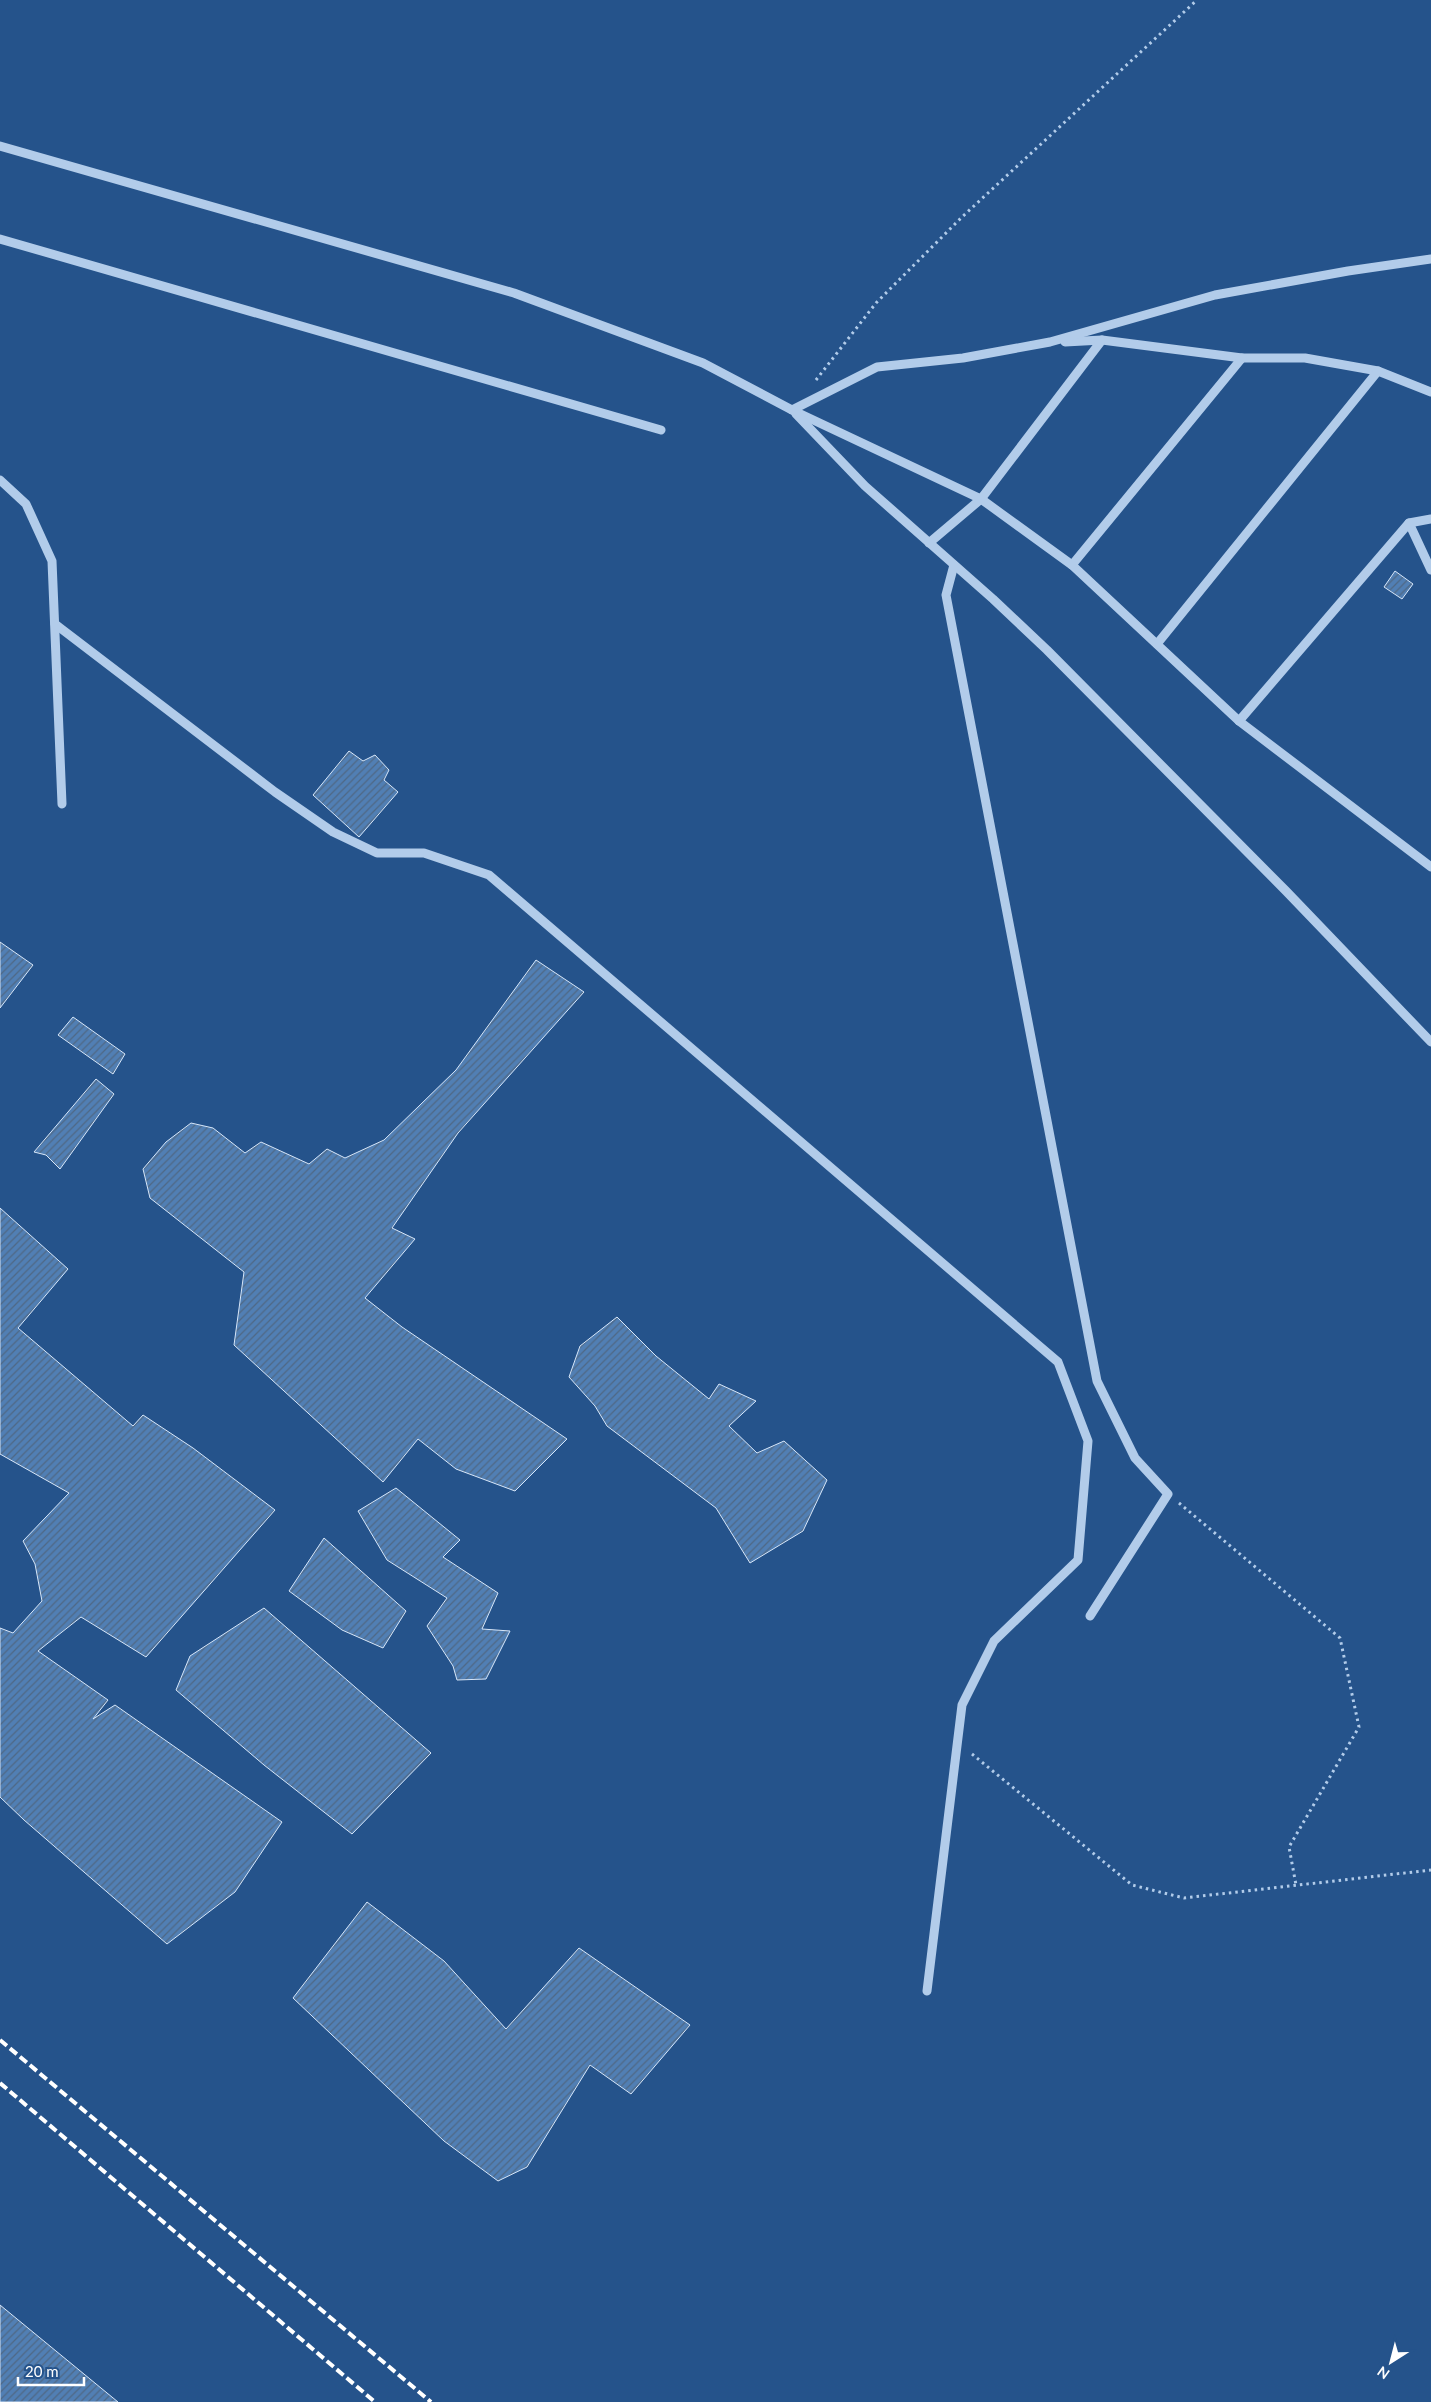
<svg xmlns="http://www.w3.org/2000/svg" width="1431" height="2402" font-family="Lato,sans-serif">
<defs>
<pattern id="building-hatch" width="6" height="6" patternUnits="userSpaceOnUse" patternTransform="scale(1.25)"><rect width="6" height="6" fill="#517fb4"/><path d="M-1 1l2-2M0 6l6-6M5 7l2-2" fill="none" stroke="#4f6885"/></pattern>
</defs>
<rect width="100%" height="100%" fill="#25538b"/>
<!-- building -->
<g fill="url(#building-hatch)" stroke="#d7e6f8">
<polygon points="1395,571 1413,584 1402,599 1384,587"/>
<polygon points="349,751 363,761 375,755 389,770 384,780 398,792 359,837 313,795"/>
<polygon points="0,942 33,965 0,1008"/>
<polygon points="536,960 584,992 458,1133 392,1228 415,1239 365,1298 402,1327 567,1439 515,1491 456,1469 418,1439 383,1482 234,1345 244,1272 150,1198 143,1169 166,1142 191,1123 213,1128 245,1153 261,1142 309,1164 327,1149 345,1158 384,1140 456,1070"/>
<polygon points="73,1017 125,1054 113,1074 58,1035"/>
<polygon points="96,1079 114,1094 60,1169 46,1155 34,1152"/>
<polygon points="0,1208 68,1269 18,1328 133,1426 143,1415 193,1448 275,1510 146,1657 81,1617 38,1651 108,1700 93,1719 115,1705 282,1822 235,1892 167,1944 24,1820 0,1797 0,1628 13,1633 42,1601 35,1564 23,1541 69,1493 0,1454"/>
<polygon points="617,1317 656,1356 709,1399 719,1384 756,1401 729,1426 757,1453 784,1441 827,1480 803,1531 750,1563 716,1508 607,1426 595,1406 569,1377 580,1346"/>
<polygon points="396,1488 460,1540 443,1557 498,1593 482,1629 510,1631 486,1679 457,1680 453,1666 427,1626 447,1598 387,1560 358,1511"/>
<polygon points="324,1538 406,1611 383,1648 342,1630 289,1591"/>
<polygon points="264,1608 431,1753 352,1834 264,1765 176,1690 190,1656"/>
<polygon points="367,1902 444,1961 506,2029 579,1948 690,2025 631,2094 590,2065 527,2167 498,2181 444,2141 293,1998"/>
<polygon points="0,2305 118,2402 0,2402"/>
</g>
<g fill="none" stroke-linecap="round" stroke-linejoin="round">
<!-- path -->
<g stroke="#b2ccea" stroke-width="3" stroke-dasharray="2.5 4" stroke-linecap="butt">
<polyline points="816,380 876,303 962,217 1197,0"/>
<polyline points="1179,1503 1340,1638 1359,1727 1289,1847 1296,1885"/>
<polyline points="972,1754 1132,1885 1184,1898 1431,1870"/>
</g>
<!-- minor -->
<g stroke="#b2ccea" stroke-width="9">
<polyline points="0,146 514,293 703,363 792,410 981,499 1072,565 1239,721 1431,867"/>
<polyline points="0,239 661,430"/>
<polyline points="1065,342 1102,340 1242,358 1305,358 1378,371 1431,392"/>
<polyline points="792,410 877,367 963,358 1050,342 1215,295 1348,271 1431,259"/>
<polyline points="796,414 865,486 993,599 1047,650 1286,891 1431,1042"/>
<polyline points="0,480 26,504 52,561 62,804"/>
<polyline points="1409,523 1431,570"/>
<polyline points="929,543 981,499 1102,340"/>
<polyline points="954,565 946,595 1097,1381 1135,1458 1168,1494 1090,1616"/>
<polyline points="1072,565 1242,358"/>
<polyline points="55,624 275,792 333,832 377,853 424,853 489,875 1058,1362 1088,1441 1078,1560 994,1641 962,1705 927,1991"/>
<polyline points="1157,644 1378,371"/>
<polyline points="1239,721 1409,523 1431,519"/>
</g>
<!-- rail -->
<g stroke="#fff" stroke-width="4" stroke-dasharray="9 4" stroke-linecap="butt">
<polyline points="0,2040 431,2402"/>
<polyline points="0,2083 375,2402"/>
</g>
</g>
<!-- north arrow -->
<g transform="translate(1391 2362) rotate(216)" stroke="#25538b" stroke-width="4" paint-order="stroke">
<path d="M0-4L9 19L0 12L-9 19Z" fill="#ffffff"/>
<text y="-8" font-size="14" font-weight="bold" text-anchor="middle" fill="#ffffff">N</text>
</g>
<!-- scale -->
<path d="M18 2377v8h66v-8" fill="none" stroke="#ffffff" stroke-width="2.5"/>
<text x="25" y="2377" font-size="15" fill="#ffffff" stroke="#25538b" stroke-width="4" paint-order="stroke">20 m</text>
</svg>
